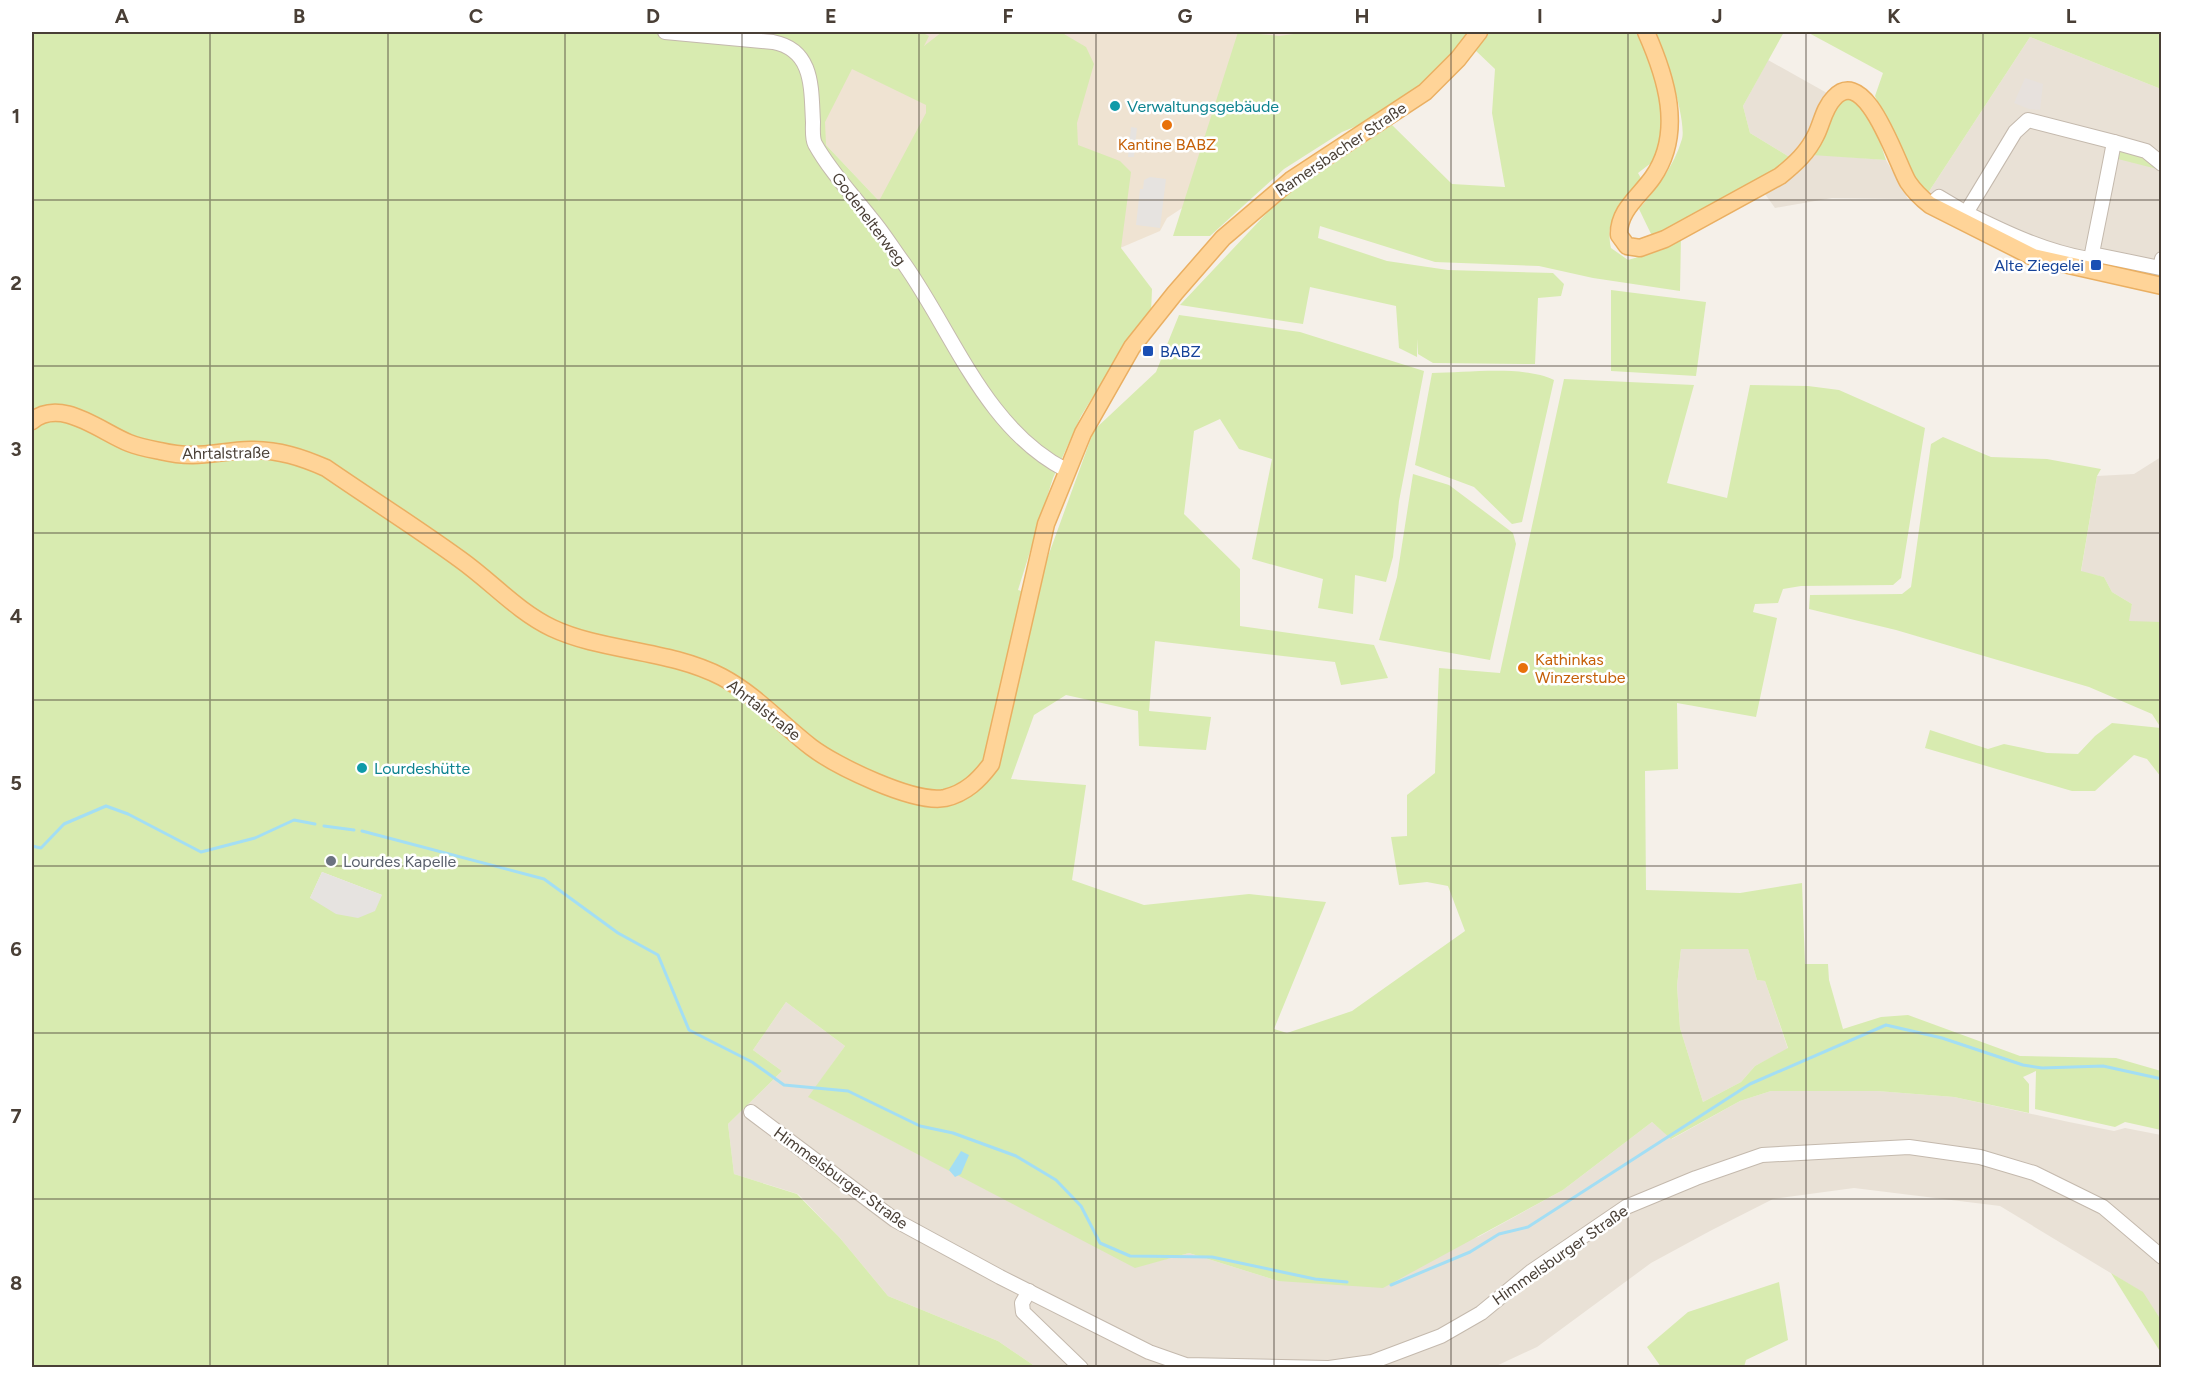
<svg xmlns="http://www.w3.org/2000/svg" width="2193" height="1399" font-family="Figtree,sans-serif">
<rect width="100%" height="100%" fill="#f5f0e9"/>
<!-- residential -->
<g fill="#e9e1d6">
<polygon points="2030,37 2161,89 2161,279 2053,256 1926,196"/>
<polygon points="1768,60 1827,93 1807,134 1791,158 1750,133 1743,106"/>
<polygon points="1811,154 1886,160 1908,199 1832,198 1775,208 1765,194 1789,178"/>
<polygon points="2161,457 2161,622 2128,622 2132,604 2112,592 2104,577 2081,572 2097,476 2134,474"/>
<polygon points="1681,949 1748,949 1757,980 1765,981 1788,1049 1755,1066 1741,1082 1703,1102 1680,1028 1677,986"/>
<polygon points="786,1002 845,1046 809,1097 1135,1267 1189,1253 1278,1281 1478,1237 1563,1190 1652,1122 1672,1139 1740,1101 1771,1091 1877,1091 1954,1097 2069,1122 2114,1131 2125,1128 2161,1135 2161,1320 2142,1292 2000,1206 1854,1188 1773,1199 1710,1231 1651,1263 1537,1347 1494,1367 1036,1367 998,1341 888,1296 840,1238 798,1194 734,1174 728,1124 782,1071 753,1050"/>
</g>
<!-- industrial -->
<polygon fill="#e7e1dd" points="2025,78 2043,84 2040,110 2029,109 2014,103"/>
<!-- education -->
<polygon fill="#efe3d2" points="726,32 1475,32 1293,135 1167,218 1160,231 1106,254 879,201 826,145 792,39"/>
<!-- green -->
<g fill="#d8ebb0" fill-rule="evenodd">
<path d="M 32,32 L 921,32 L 929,36 L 924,46 L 942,32 L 1065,32 L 1064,34 L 1086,47 L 1094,64 L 1077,123 L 1078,145 L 1120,161 L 1131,172 L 1121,248 L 1152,289 L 1151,313 L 1129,338 L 1081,416 L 1053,478 L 1018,590 L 1034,595 L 1094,430 L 1156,372 L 1179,315 L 1300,332 L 1424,371 L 1399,501 L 1393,557 L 1386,582 L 1355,575 L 1353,614 L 1318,608 L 1323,579 L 1252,559 L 1272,459 L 1239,449 L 1220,419 L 1194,431 L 1184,514 L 1240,569 L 1240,626 L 1374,645 L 1388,678 L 1341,685 L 1335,662 L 1155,641 L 1149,711 L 1211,717 L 1206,750 L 1139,746 L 1138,711 L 1066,695 L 1034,715 L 1011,779 L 1086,785 L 1072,880 L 1144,905 L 1249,894 L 1326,902 L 1274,1029 L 1287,1033 L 1352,1011 L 1465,931 L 1448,886 L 1427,882 L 1399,885 L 1391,837 L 1407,836 L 1407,795 L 1435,773 L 1439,668 L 1500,673 L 1564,379 L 1694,385 L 1667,483 L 1727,498 L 1750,385 L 1808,386 L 1839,390 L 1925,428 L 1901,578 L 1893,585 L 1801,586 L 1783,589 L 1778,603 L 1755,604 L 1753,612 L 1777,618 L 1756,717 L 1677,703 L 1678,769 L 1645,771 L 1646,890 L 1740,893 L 1802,883 L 1805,964 L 1828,964 L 1829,980 L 1843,1029 L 1881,1017 L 1908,1015 L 2020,1056 L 2116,1058 L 2161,1071 L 2161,1130 L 2125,1122 L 2115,1127 L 2035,1109 L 2036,1071 L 2023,1077 L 2029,1084 L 2029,1113 L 1954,1097 L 1877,1091 L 1771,1091 L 1740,1101 L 1671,1139 L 1652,1122 L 1563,1190 L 1383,1288 L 1278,1281 L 1189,1253 L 1135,1268 L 808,1097 L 845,1046 L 786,1002 L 753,1050 L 782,1071 L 728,1124 L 734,1174 L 797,1194 L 840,1238 L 888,1296 L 998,1341 L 1036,1367 L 32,1367 ZM 852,69 L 926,105 L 926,113 L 879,201 L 826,145 L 825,122 ZM 322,872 L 382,895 L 310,898 ZM 1681,949 L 1748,949 L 1757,980 L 1765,981 L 1788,1048 L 1755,1066 L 1741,1082 L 1703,1102 L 1680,1028 L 1677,986 Z"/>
<polygon points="1238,32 1279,36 1309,32 1475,32 1430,81 1388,113 1342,132 1284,169 1210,236 1173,236"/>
<path d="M 1485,32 L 1635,32 C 1647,47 1664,100 1664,119 C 1663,132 1658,147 1655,160 L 1638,173 L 1642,180 C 1623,203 1604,216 1611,248 L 1628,260 L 1662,250 L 1681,237 L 1680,291 L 1593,278 L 1539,266 L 1435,262 L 1320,226 L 1318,238 L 1387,261 L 1448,270 L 1553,273 L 1564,284 L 1561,296 L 1538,298 L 1535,364 L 1433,363 L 1418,354 L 1417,339 L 1417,357 L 1399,348 L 1396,306 L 1310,287 L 1303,324 L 1180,305 L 1281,198 L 1392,125 L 1452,184 L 1505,187 L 1492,113 L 1495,69 L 1474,49 Z"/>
<path d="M 1655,32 L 1784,32 L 1743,106 L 1750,133 L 1791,158 L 1737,195 L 1657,238 L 1652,236 L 1639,209 C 1657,188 1674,166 1682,139 C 1687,120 1664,50 1655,32 Z"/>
<polygon points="1807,32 2161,32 2161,89 2030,37 1926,196 1907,168 1875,96 1883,73"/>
<path d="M 1849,99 C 1872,111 1878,136 1886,160 L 1812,155 L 1836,104 Z"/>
<polygon points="2117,145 2145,153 2161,170 2114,158"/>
<polygon points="1611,290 1706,302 1696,376 1611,371"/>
<path d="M 1432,373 C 1466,373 1524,365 1554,380 L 1522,522 L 1512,524 L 1474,487 L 1415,465 Z"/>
<polygon points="1943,437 1991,457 2047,459 2101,469 2097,476 2081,571 2104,577 2112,592 2132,604 2129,621 2161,622 2161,777 2147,759 2134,755 2095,791 2072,791 1925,748 1930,730 1988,749 2004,744 2047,753 2078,754 2095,736 2112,723 2161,728 2152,714 2089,687 1896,630 1809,609 1810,595 1902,594 1911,587 1931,444"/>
<polygon points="1413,474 1449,485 1513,533 1516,544 1490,660 1379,640 1397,577"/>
<polygon points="2111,1273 2143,1292 2161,1320 2161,1353"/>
<polygon points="1779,1282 1788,1340 1746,1360 1744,1367 1661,1367 1647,1347 1688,1312"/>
</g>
<!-- parking -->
<g fill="#e6e3e0">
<polygon points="1131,127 1137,128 1134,157 1128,157"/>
<polygon points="1150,177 1166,179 1160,228 1136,225 1140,189 1143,189 1144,180"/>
<polygon points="322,872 382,895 375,911 358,918 336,914 310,898"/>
</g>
<!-- water -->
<polygon fill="#a3def4" points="961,1151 969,1155 961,1174 955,1177 949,1170"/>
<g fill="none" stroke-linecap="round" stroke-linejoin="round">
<!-- stream -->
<g stroke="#a3def4" stroke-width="3">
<polyline points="324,826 354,830"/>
<polyline points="362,831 544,879 618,933 658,955 689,1030 752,1062 784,1085 848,1091 920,1126 953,1133 1016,1156 1056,1180 1081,1206 1100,1243 1130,1256 1212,1257 1315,1279 1347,1282"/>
<polyline points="32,846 41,848 64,824 106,806 128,814 201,852 255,838 294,820 315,824"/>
<polyline points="1391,1285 1470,1252 1499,1234 1528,1227 1750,1084 1886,1025 1942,1038 2023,1065 2042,1068 2103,1066 2162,1079"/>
</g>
<defs>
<g id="minor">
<path d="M 665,32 L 773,42 C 814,50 811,88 813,122 C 813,129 812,138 815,144 C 830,171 851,193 870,217 C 883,232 893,249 905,265 C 954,335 986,429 1066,470"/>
<polyline points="2114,142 2146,151 2162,164"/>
<polyline points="1930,205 1939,197 1966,213"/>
<path d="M 2089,269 C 2097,227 2106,185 2114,142 L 2028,120 L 2015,132 L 1966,213 C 2006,233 2044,251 2088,259 L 2092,254 L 2160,268 L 2162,259"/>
<polyline points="751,1112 895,1220 1000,1277 1149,1352 1186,1365 1328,1368"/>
<polyline points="1029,1291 1022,1303 1023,1312 1081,1368"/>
<polyline points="1329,1368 1372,1362 1441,1336 1481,1313 1532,1271 1626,1207 1696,1178 1762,1155 1909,1147 1980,1157 2034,1173 2103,1207 2162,1257"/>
</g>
<g id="major">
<path d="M 1646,32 C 1666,77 1684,132 1653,177 C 1640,196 1618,210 1619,235 L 1627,246 L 1640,248 L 1665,239 L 1780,176 C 1795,164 1808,152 1816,135 C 1822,123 1824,108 1834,98 C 1866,63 1897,164 1908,182 C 1914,191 1921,198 1930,205 L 2033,257 L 2162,286"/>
<path d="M 32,421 C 61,397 101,432 129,443 C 139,447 150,449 160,451 C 198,460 216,451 251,450 C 279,450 301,457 326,468 C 371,499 417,528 461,560 C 493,583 517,611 552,628 C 603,652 668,649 722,677 C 756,695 781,724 811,747 C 836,766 914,804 945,798 C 966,793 979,780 991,764 L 1046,524 L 1083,433 L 1132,347 L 1175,293 L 1223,238 L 1291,180 L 1425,92 L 1458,59 L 1479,32"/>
</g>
</defs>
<!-- minor casing -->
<use href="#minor" stroke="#c4b9ad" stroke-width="16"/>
<!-- major casing -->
<use href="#major" stroke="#eaaf62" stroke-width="19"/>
<!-- minor -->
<use href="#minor" stroke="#fff" stroke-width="14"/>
<!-- major -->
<use href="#major" stroke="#ffd498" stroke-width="16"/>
</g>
<!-- grid -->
<path fill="none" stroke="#493f36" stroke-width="1.5" stroke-opacity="0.55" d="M 210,32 L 210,1368M 388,32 L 388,1368M 565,32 L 565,1368M 742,32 L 742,1368M 919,32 L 919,1368M 1096,32 L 1096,1368M 1274,32 L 1274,1368M 1451,32 L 1451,1368M 1628,32 L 1628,1368M 1806,32 L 1806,1368M 1983,32 L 1983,1368M 32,200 L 2162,200M 32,366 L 2162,366M 32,533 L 2162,533M 32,700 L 2162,700M 32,866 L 2162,866M 32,1033 L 2162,1033M 32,1199 L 2162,1199"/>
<!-- markers -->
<g fill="#0f9aa8" stroke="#fff" stroke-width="2">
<circle cx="1115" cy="106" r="6"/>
<circle cx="362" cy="768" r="6"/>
</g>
<g fill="#e8710a" stroke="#fff" stroke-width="2">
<circle cx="1167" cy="125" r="6"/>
<circle cx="1523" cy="668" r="6"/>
</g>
<g fill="#1a4fb4" stroke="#fff" stroke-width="2">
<rect x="2090" y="259" width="12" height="12" rx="3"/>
<rect x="1142" y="345" width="12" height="12" rx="3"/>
</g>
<circle fill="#6b7280" stroke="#fff" stroke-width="2" cx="331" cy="861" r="6"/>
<g text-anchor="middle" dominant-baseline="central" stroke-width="5" stroke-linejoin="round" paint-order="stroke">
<!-- culture labels -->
<g font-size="16" fill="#0d838f" stroke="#fff" text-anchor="start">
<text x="1127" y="106">Verwaltungsgebäude</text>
<text x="374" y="768">Lourdeshütte</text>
</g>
<!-- food labels -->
<g font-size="16" fill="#c56008" stroke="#fff">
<text x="1167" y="144">Kantine BABZ</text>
<text x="1535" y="659" text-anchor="start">Kathinkas<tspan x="1535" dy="18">Winzerstube</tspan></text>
</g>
<!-- street labels -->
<g font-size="16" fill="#493f36" stroke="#fff">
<text transform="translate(1341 149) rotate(-34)">Ramersbacher Straße</text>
<text transform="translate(869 219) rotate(53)">Godenelterweg</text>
<text transform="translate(226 453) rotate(-1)">Ahrtalstraße</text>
<text transform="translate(764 710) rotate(38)">Ahrtalstraße</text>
<text transform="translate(841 1178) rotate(36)">Himmelsburger Straße</text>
<text transform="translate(1560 1255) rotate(-35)">Himmelsburger Straße</text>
</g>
<!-- transit labels -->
<g font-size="16" fill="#164399" stroke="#fff" text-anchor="end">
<text x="2084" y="265">Alte Ziegelei</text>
<text x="1160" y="351" text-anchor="start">BABZ</text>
</g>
<!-- worship labels -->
<g font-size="16" fill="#5b616d" stroke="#fff" text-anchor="start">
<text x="343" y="861">Lourdes Kapelle</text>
</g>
</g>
<!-- border -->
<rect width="2193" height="1399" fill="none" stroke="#ffffff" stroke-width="66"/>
<rect x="33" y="33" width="2127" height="1333" fill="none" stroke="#493f36" stroke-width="2"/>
<g font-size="20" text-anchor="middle" font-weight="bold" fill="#493f36">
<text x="122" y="23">A</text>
<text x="299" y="23">B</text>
<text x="476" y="23">C</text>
<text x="653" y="23">D</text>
<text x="831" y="23">E</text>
<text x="1008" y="23">F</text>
<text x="1185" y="23">G</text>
<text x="1362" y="23">H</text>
<text x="1540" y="23">I</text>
<text x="1717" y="23">J</text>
<text x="1894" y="23">K</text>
<text x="2071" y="23">L</text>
<text x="16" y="123">1</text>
<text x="16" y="290">2</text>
<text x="16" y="456">3</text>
<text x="16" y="623">4</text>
<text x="16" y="790">5</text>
<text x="16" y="956">6</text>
<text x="16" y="1123">7</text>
<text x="16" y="1290">8</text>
</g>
</svg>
